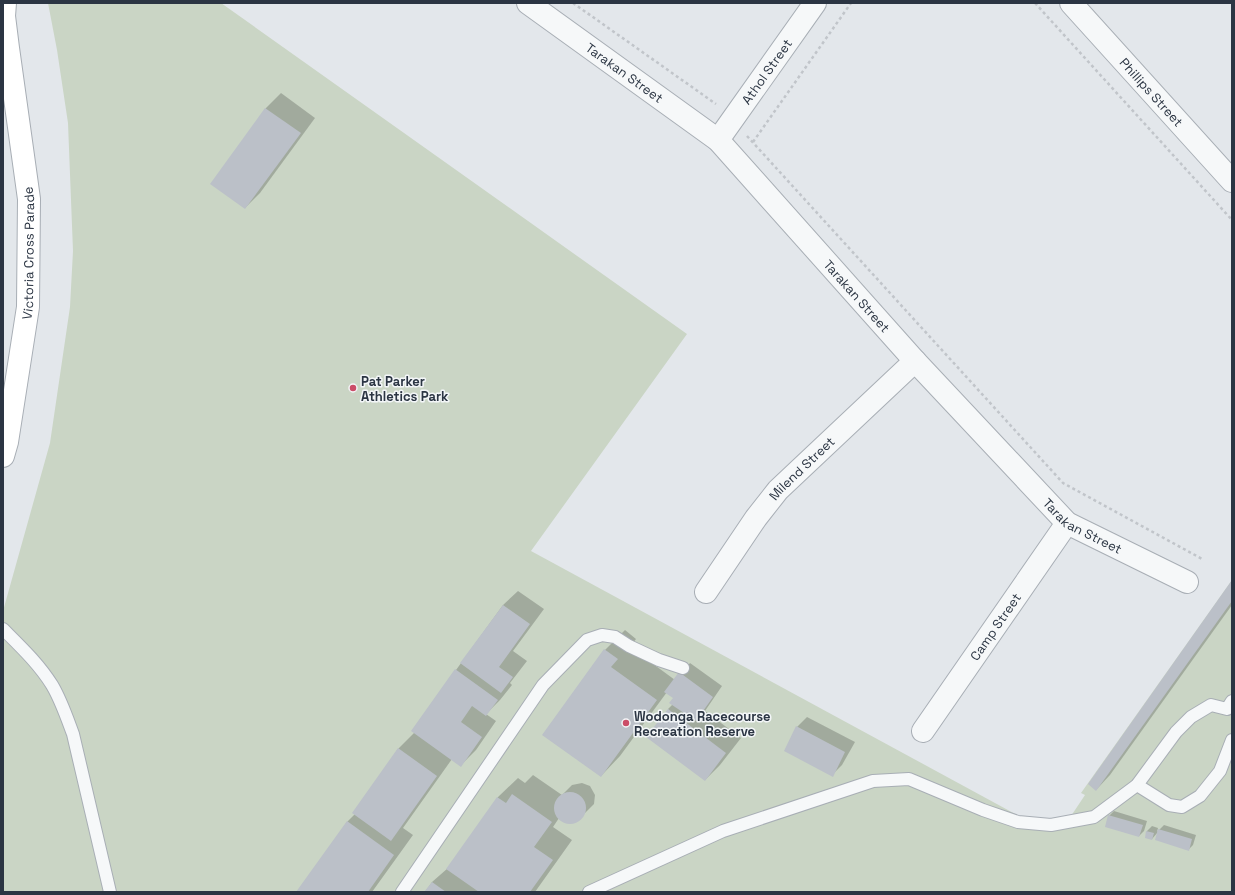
<svg xmlns="http://www.w3.org/2000/svg" width="1235" height="895" font-family="'Space Grotesk',sans-serif">
<rect width="100%" height="100%" fill="#e3e7eb"/>
<!-- green -->
<polygon fill="#cad5c5" points="48,3 221,3 687,334 531,551 1030,822 1069,819 1085,795 1081,793 1232,580 1232,892 3,892 3,611 50,443 70,307 73,251 68,123 57,50"/>
<!-- shadow -->
<g fill="#0003">
<polygon points="281,93 315,118 260,193 245,208 212,184 266,108"/>
<polygon points="1232,581 1232,605 1110,775 1096,790"/>
<polygon points="518,591 544,609 513,651 527,661 510,683 512,685 500,700 486,714 496,721 476,750 461,765 452,759 403,828 413,835 372,892 298,892 347,822 355,814 398,749 415,732 456,670 503,605"/>
<polygon points="625,630 636,639 630,647 675,680 690,663 722,686 705,711 741,738 720,765 705,780 668,709 673,704 674,698 667,692 620,756 601,776 544,735 605,650"/>
<polygon points="807,717 855,742 842,765 832,775 797,727"/>
<polygon points="533,775 562,795 572,785 582,783 590,786 595,795 594,804 576,822 566,823 559,818 553,827 572,840 535,892 425,892 432,882 448,868 498,797 518,778 525,783"/>
<polygon points="1114,811 1147,821 1144,831 1139,836 1109,816"/>
<polygon points="1164,825 1196,835 1193,845 1188,850 1158,832 1152,839 1146,837 1147,831 1152,826 1158,828 1157,832"/>
</g>
<!-- building -->
<g fill="#bbc0c8">
<polygon points="265,108 301,133 245,209 210,184"/>
<polygon points="1232,580 1232,601 1096,791 1088,784"/>
<polygon points="503,605 530,624 499,667 513,677 501,693 460,663"/>
<polygon points="604,649 618,659 611,667 657,700 601,777 542,735"/>
<polygon points="455,669 498,700 486,716 472,706 461,722 482,737 461,767 411,731"/>
<polygon points="679,672 713,697 696,721 669,703 673,698 664,692"/>
<polygon points="668,709 726,753 705,781 646,737"/>
<polygon points="796,726 845,752 833,777 784,751"/>
<polygon points="398,748 437,776 391,841 352,813"/>
<circle cx="570" cy="808" r="16"/>
<polygon points="512,794 552,822 534,847 553,860 530,892 479,892 446,869 497,797 506,803"/>
<polygon points="1108,815 1143,825 1139,837 1105,827"/>
<polygon points="347,821 394,855 368,892 296,892"/>
<polygon points="1158,829 1192,839 1189,851 1155,840"/>
<polygon points="1146,831 1154,833 1152,840 1145,838"/>
<polygon points="432,882 446,892 424,892"/>
</g>
<g fill="none" stroke-linecap="round" stroke-linejoin="round">
<defs>
<g id="lane">
<path d="M 3,629 C 21,647 39,664 52,685 C 61,700 67,718 73,734 L 110,892"/>
<polyline points="1137,785 1169,805 1182,807 1200,796 1220,771 1232,740"/>
<polyline points="402,892 543,685 587,640 602,635 615,637 629,646 659,660 683,668"/>
<polyline points="589,892 723,831 873,781 909,779 983,810 1018,822 1051,825 1094,817 1137,785 1176,732 1191,717 1211,705 1227,709 1232,701"/>
</g>
<g id="street">
<path id="s1" d="M 528,3 L 718,140 L 915,361 L 1067,523 L 1187,582"/>
<path id="s2" d="M 1071,3 L 1232,181"/>
<path id="s3" d="M 718,140 L 815,3"/>
<path id="s4" d="M 706,592 L 756,518 L 778,490 L 915,361"/>
<path id="s5" d="M 923,731 L 1067,523"/>
</g>
<g id="secondary">
<path id="s6" d="M 3,456 L 7,442 L 28,307 L 29,199 L 8,48 L 4,16 L 5,3"/>
</g>
</defs>
<!-- lane casing -->
<use href="#lane" stroke="#a8aeb5" stroke-width="14"/>
<!-- street casing -->
<use href="#street" stroke="#a8aeb5" stroke-width="24"/>
<!-- secondary casing -->
<use href="#secondary" stroke="#a8aeb5" stroke-width="24"/>
<!-- path -->
<g stroke="#c1c5ca" stroke-width="2.5" stroke-dasharray="3 3" stroke-linecap="butt">
<polyline points="573,3 716,104"/>
<polyline points="1035,3 1232,220"/>
<polyline points="747,136 1063,483 1204,560"/>
<polyline points="753,142 851,3"/>
</g>
<!-- lane -->
<use href="#lane" stroke="#f6f8f9" stroke-width="12"/>
<!-- street -->
<use href="#street" stroke="#f6f8f9" stroke-width="22"/>
<!-- secondary -->
<use href="#secondary" stroke="#fff" stroke-width="22"/>
</g>
<!-- markers -->
<g fill="#cb4d68" stroke="#f3f6f8" stroke-width="1.5">
<circle cx="353" cy="388" r="4"/>
<circle cx="626" cy="723" r="4"/>
</g>
<g text-anchor="middle" dominant-baseline="central" stroke-width="3" stroke-linejoin="round" paint-order="stroke">
<!-- street labels -->
<g font-size="13" fill="#2b3543" stroke="#f3f6f8">
<text stroke="none"><textPath href="#s3" startOffset="84">Athol Street</textPath></text>
<text stroke="none"><textPath href="#s1" startOffset="119">Tarakan Street</textPath></text>
<text stroke="none"><textPath href="#s2" startOffset="120">Phillips Street</textPath></text>
<text stroke="none"><textPath href="#s6" startOffset="205">Victoria Cross Parade</textPath></text>
<text stroke="none"><textPath href="#s1" startOffset="443">Tarakan Street</textPath></text>
<text stroke="none"><textPath href="#s4" startOffset="157">Milend Street</textPath></text>
<text stroke="none"><textPath href="#s1" startOffset="767">Tarakan Street</textPath></text>
<text stroke="none"><textPath href="#s5" startOffset="127">Camp Street</textPath></text>
</g>
<!-- poi labels -->
<g font-size="13" font-weight="bold" fill="#2b3543" stroke="#f3f6f8" text-anchor="start">
<text x="361" y="381">Pat Parker<tspan x="361" dy="15">Athletics Park</tspan></text>
<text x="634" y="716">Wodonga Racecourse<tspan x="634" dy="15">Recreation Reserve</tspan></text>
</g>
</g>
<!-- border -->
<rect width="1235" height="895" fill="none" stroke="#2b3543" stroke-width="8"/>
</svg>
